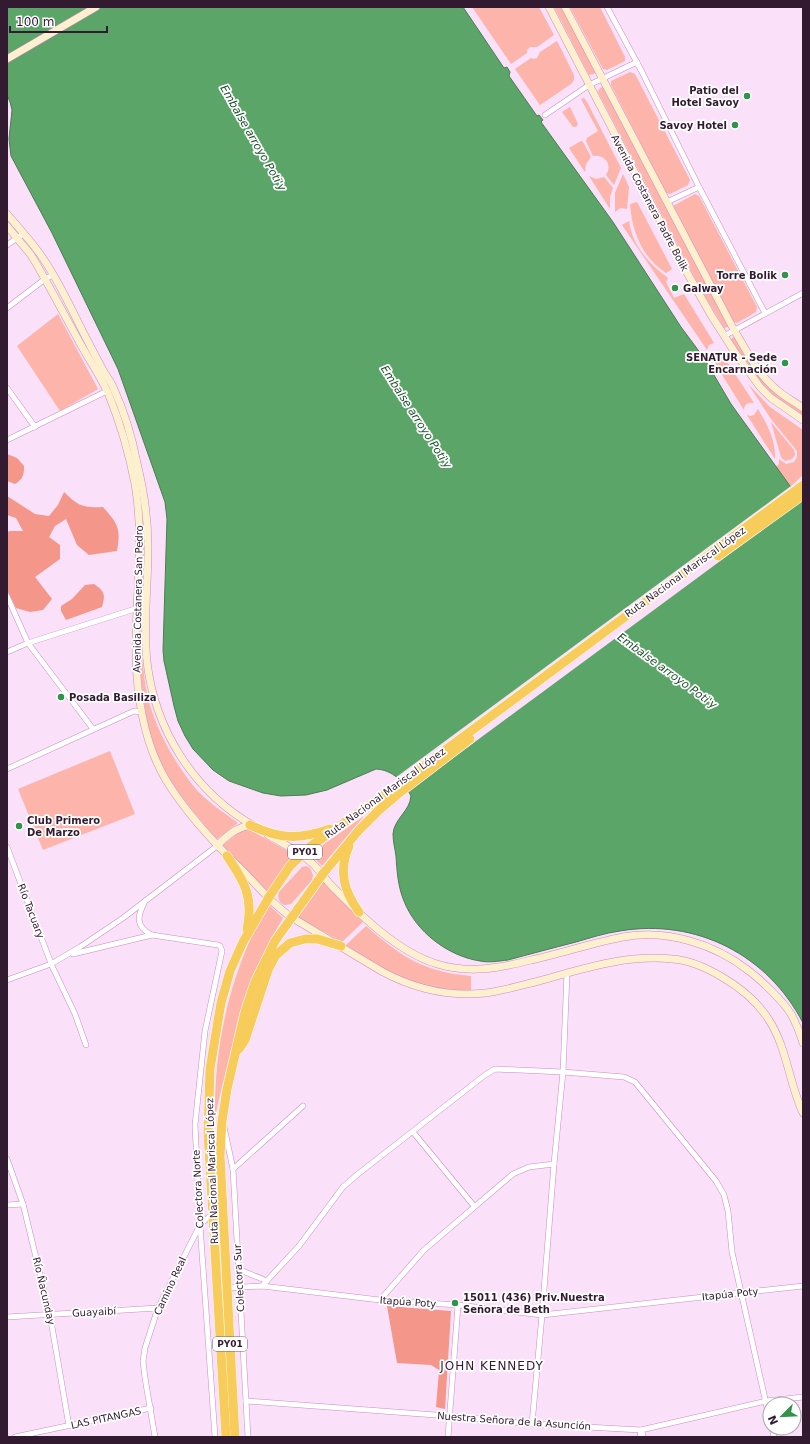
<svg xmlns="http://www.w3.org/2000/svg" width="810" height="1444" font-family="'DejaVu Sans',sans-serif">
<rect width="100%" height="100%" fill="#fae0f8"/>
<!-- green -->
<g fill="#fdb4aa">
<polygon points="472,7 539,7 554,35 537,47 530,47 527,50 527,53 511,64"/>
<polygon points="554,7 561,7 596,71 594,74 589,75"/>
<polygon points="570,7 600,7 625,57 625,61 607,70 603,69"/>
<polygon points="557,41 574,75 574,80 571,84 540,105 515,69 531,58 534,59 537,58 540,52"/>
<polygon points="630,72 635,74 690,180 688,185 670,194 666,193 611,85 611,81"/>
<polygon points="602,87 605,87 711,294 729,325 728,327 724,328 700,288 598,92 599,89"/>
<path d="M 584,98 L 587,102 L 621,168 L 614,185 L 606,175 C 613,165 605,154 593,156 L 586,141 L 587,138 L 598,131 L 581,99 Z"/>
<polygon points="570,107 578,124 576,127 573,127 562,112"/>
<polygon points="581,141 583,142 591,157 586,164 585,172 569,148"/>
<polygon points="623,174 629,187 627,209 620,208 615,212 615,193"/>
<polygon points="589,176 596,179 604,177 613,188 610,197 610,209"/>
<polygon points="695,194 699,196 757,307 756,312 737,323 734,322 673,206"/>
<path d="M 637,202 L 672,269 L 666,273 C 642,257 632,232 630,204 Z"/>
<path d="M 629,221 C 632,245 649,264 668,278 L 666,282 L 674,298 L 684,294 L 714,343 L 709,345 L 707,350 L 622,225 Z"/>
<polygon points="58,314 98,389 60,411 17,346"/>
<path d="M 735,336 L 759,373 L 803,411 L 803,417 C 793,410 781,404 772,395 C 755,380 743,358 731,339 Z"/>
<path d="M 720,351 L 754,403 C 748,402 744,404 744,410 L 711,357 L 717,356 Z"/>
<polygon points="748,384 770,407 803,430 803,475 790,487 774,465 777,466 779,464 779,459 786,464 794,462 797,457 797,451 771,419"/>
<path d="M 758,409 C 767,424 776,441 775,459 L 747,415 L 750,416 L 754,415 Z"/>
<polygon points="771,422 794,450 795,455 792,459 785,461 781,457"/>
<path d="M 139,659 L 142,659 C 144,672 145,686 148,699 C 157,731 174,762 195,788 C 207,802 223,812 238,823 L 217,839 C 190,808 162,777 151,737 C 144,712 142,685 139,659 Z"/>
<polygon points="110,751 135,814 43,850 18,789"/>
<polygon points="364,816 322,866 311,855 327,842"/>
<polygon points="248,829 297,856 287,865 266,893 222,846 240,831"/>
<path d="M 306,866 L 310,868 L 313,875 L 312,880 L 291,904 L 284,905 C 279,902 277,897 279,892 L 302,867 Z"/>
<polygon points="323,880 363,922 342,942 294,915"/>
<path d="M 268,903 L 273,909 L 283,918 C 265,948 249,980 239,1015 C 236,1026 234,1039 231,1050 C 226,1073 219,1095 215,1119 C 214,1040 231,972 268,903 Z"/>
<path d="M 366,926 C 402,957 423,972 471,976 L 471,991 C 441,990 414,985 387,971 C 373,964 359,953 346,945 Z"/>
</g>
<!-- forest -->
<g fill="#f49689">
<path d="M 7,454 L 17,458 L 24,466 C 24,475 23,479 15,484 L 7,481 Z"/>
<path d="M 64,492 C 78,506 83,508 103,507 C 118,524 121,528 117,551 L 89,555 L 77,545 L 66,519 L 55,526 L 49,537 L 60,545 L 60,559 L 35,577 L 52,599 L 43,610 L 30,612 L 16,608 L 7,590 L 7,533 L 9,531 L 23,531 L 16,518 L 7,515 L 7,496 L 35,514 L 49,516 L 58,505 Z"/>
<path d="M 94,584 C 104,591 106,594 102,607 L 66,620 L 61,611 L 61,606 L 72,599 L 85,585 Z"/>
<polygon points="387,1306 451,1311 445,1409 436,1407 439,1370 431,1365 397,1363"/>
</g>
<!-- water -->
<path fill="#5ba569" stroke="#4f7b58" d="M 7,7 L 463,7 L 504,68 L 507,67 L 510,72 L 509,76 L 537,116 L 539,115 L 543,120 L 541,122 L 613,222 L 681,327 L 704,358 L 731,404 L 803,504 L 803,1023 C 768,955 696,918 620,931 C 605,933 590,938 576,942 C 553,948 530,954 508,960 C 499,961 489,963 480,961 C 448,956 416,932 404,901 C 398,887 397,871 396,856 C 395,849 393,841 393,834 C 394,819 410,811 411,796 C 404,782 393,770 376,769 L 327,790 L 306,795 L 281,796 L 263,793 L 229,781 L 213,770 L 193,749 L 185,736 L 178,721 L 174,706 L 164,661 L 163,650 L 167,519 L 165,502 L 118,369 L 52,233 L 11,156 L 9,139 L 12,110 L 10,102 L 7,95 Z"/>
<!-- pier -->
<polygon fill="#fae0f8" points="791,486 803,500 407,792 395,778"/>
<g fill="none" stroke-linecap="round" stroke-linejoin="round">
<defs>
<g id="street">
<polyline points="607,7 642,72 699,187 765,313"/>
<polyline points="545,115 589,85 637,62"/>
<polyline points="667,202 699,187"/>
<polyline points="7,245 23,234"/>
<polyline points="7,308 45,279 53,275"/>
<polyline points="724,336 803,293"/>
<polyline points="7,388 35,427"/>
<polyline points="7,440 107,391"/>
<polyline points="7,596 28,643 93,729"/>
<polyline points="7,652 28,643 138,608"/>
<polyline points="7,769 134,711 141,712"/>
<polyline points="7,847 52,966 75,1014 86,1045"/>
<path d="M 145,901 C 138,915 134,926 152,935 L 218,945 L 220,946 L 222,951 L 205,1031 L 195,1125 L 200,1225 L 215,1437"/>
<polyline points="73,954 152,935"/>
<polyline points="7,980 51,964 80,947 123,918 217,846"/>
<polyline points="224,1127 233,1169 248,1437"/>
<polyline points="413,1132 474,1206"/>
<polyline points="7,1159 23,1204 50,1315 69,1426"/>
<polyline points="233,1169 303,1106"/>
<polyline points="7,1205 23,1204"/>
<polyline points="238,1269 267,1281"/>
<polyline points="262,1286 299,1246 343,1187 358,1174 485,1075 495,1069 563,1072 624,1077 635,1082 716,1181 724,1195 728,1211 732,1252 770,1421"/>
<polyline points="227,1288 262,1286 380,1300 458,1305 542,1315 803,1286"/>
<polyline points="380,1300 424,1250 513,1174 529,1167 554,1164"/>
<polyline points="7,1317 158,1308"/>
<polyline points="246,1401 449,1416 532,1424 641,1430 766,1401 803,1397"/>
<polyline points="532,1424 542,1315 554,1164 563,1072 567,973"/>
<polyline points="772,1428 774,1437"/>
<polyline points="15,1437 151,1408"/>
<polyline points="155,1437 145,1378 143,1361 145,1348 158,1308 200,1225 213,1213"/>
<polyline points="448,1437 458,1305"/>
<polyline points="640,1437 641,1430 643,1435"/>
</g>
<g id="secondary">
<polyline points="549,7 685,269 711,315 734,351 760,387 771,398 803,420"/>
<path d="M 565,7 L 734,330 C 747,351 758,375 777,390 C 785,397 795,402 803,408"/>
<polyline points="7,59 96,7"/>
<path d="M 7,214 C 18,227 30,240 40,254 C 56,276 68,302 80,326 C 88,342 96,357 104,372 C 107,377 111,382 113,387 C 124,411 132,437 137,463 C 144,491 148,519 148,548 C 148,586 143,624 147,662 C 155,730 194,792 254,826"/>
<path d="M 7,226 L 31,255 L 37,265 C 52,291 66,318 81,345 C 90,361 100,376 108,393 C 120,422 129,453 135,484 C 145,541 135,599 136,656 C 137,698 144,743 166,780 C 186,813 213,842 241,869 C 257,885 272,904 291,917 L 383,972 C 415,989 448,997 485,993 C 502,991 519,986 535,982 C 579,970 625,954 672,959 C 690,960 707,968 722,977 C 741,988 757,1001 769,1020 C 787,1048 789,1083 803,1113"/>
<path d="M 268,835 C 283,843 300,852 313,864 C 319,870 324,877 329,883 C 358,913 397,952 437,964 C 469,974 500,968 531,960 C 562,953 592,943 623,937 C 667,929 715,944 749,971 C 761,980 783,1001 791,1014 C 796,1023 800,1033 803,1043"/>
<path d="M 217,846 C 227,835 236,828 250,825"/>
</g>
<g id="highway">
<polyline points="718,556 803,495"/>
<path d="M 250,825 C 280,839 298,840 330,829"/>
<path d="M 349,846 C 338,871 344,891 359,912"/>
<path d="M 227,856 C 244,881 254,897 247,929"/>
<polyline points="239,1049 245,1040 268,970 276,955 290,943 305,939 317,939 341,946"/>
<polyline points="226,1437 208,1133 210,1069 221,1003 230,971 243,942 269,897 290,866 311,846 394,788 803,485"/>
<polyline points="235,1437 220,1156 222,1121 227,1089 245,1012 255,982 275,941 322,875 359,830 379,810 398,794 470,739"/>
</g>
</defs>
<!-- street casing -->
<use href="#street" stroke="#ca8cc7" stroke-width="6"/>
<!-- secondary casing -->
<use href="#secondary" stroke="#ca8cc7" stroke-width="8"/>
<!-- highway casing -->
<use href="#highway" stroke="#fff" stroke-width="10"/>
<!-- street -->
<use href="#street" stroke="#fff" stroke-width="5"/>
<!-- secondary -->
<use href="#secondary" stroke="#fdf0ce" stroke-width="7"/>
<!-- highway -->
<use href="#highway" stroke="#f7cc5b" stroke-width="9"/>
</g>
<!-- markers -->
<g fill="#2f9449" stroke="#fff" stroke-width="1.5">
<circle cx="747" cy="96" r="4"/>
<circle cx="735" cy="125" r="4"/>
<circle cx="785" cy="275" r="4"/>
<circle cx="675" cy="288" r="4"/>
<circle cx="785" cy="363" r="4"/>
<circle cx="61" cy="697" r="4"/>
<circle cx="19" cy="826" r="4"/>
<circle cx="455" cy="1303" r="4"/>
</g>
<g text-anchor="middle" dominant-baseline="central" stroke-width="3.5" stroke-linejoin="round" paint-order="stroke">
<!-- shield labels -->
<g fill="#fff" stroke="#705f6f" stroke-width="1">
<rect x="288" y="845" width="34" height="14" rx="3"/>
<rect x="213" y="1337" width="34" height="14" rx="3"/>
</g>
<g font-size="9" font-weight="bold" fill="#321a31">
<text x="305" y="852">PY01</text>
<text x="230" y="1344">PY01</text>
</g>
<!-- poi labels -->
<g font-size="10" font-weight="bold" fill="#321a31" stroke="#fff" text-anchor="end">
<text x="739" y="90">Patio del<tspan x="739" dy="12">Hotel Savoy</tspan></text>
<text x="727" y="125">Savoy Hotel</text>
<text x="777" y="275">Torre Bolik</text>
<text x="683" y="288" text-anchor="start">Galway</text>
<text x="777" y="357">SENATUR - Sede<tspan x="777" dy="12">Encarnación</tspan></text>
<text x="69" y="697" text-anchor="start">Posada Basiliza</text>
<text x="27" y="820" text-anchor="start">Club Primero<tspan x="27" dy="12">De Marzo</tspan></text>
<text x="463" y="1297" text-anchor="start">15011 (436) Priv.Nuestra<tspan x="463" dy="12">Señora de Beth</tspan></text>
</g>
<!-- street labels -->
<g font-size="10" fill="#321a31" stroke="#fff">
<text transform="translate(650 203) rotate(62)">Avenida Costanera Padre Bolik</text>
<text transform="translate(685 572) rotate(-36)">Ruta Nacional Mariscal López</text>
<text transform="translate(138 599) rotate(-89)">Avenida Costanera San Pedro</text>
<text transform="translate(385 793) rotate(-36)">Ruta Nacional Mariscal López</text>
<text transform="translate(31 911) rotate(69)">Río Tacuary</text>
<text transform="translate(212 1171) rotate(-92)">Ruta Nacional Mariscal López</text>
<text transform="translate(198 1189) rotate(-93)">Colectora Norte</text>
<text transform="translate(239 1278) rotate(-93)">Colectora Sur</text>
<text transform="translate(170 1286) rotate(-65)">Camino Real</text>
<text transform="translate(44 1291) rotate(77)">Río Ñacunday</text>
<text transform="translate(730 1294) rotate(-6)">Itapúa Poty</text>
<text transform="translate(408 1302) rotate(4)">Itapúa Poty</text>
<text transform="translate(94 1312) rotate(-3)">Guayaibí</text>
<text transform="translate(106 1418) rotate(-12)">LAS PITANGAS</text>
<text transform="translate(514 1421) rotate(4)">Nuestra Señora de la Asunción</text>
</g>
<!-- water labels -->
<g font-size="11" font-style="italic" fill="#1b5028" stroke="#fff">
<text transform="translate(253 138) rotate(60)">Embalse arroyo Poti'y</text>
<text transform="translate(416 417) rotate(57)">Embalse arroyo Poti'y</text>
<text transform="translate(667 671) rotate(36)">Embalse arroyo Poti'y</text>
</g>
<!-- quarter labels -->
<g font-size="12" letter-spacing="1" fill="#321a31" stroke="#fff">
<text x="492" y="1366">JOHN KENNEDY</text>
</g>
</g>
<!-- border -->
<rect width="810" height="1444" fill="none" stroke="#321a31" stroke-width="16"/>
<!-- north arrow -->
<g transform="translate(782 1416) rotate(246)"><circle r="19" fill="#ffffff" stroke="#ada3ad"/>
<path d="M0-3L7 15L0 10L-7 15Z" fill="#2f9449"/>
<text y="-6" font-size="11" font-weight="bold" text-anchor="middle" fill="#321a31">N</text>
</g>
<!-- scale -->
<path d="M10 26v6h97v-6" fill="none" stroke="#321a31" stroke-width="2"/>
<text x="16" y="26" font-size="12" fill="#321a31" stroke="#ffffff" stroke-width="3" paint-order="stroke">100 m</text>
</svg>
